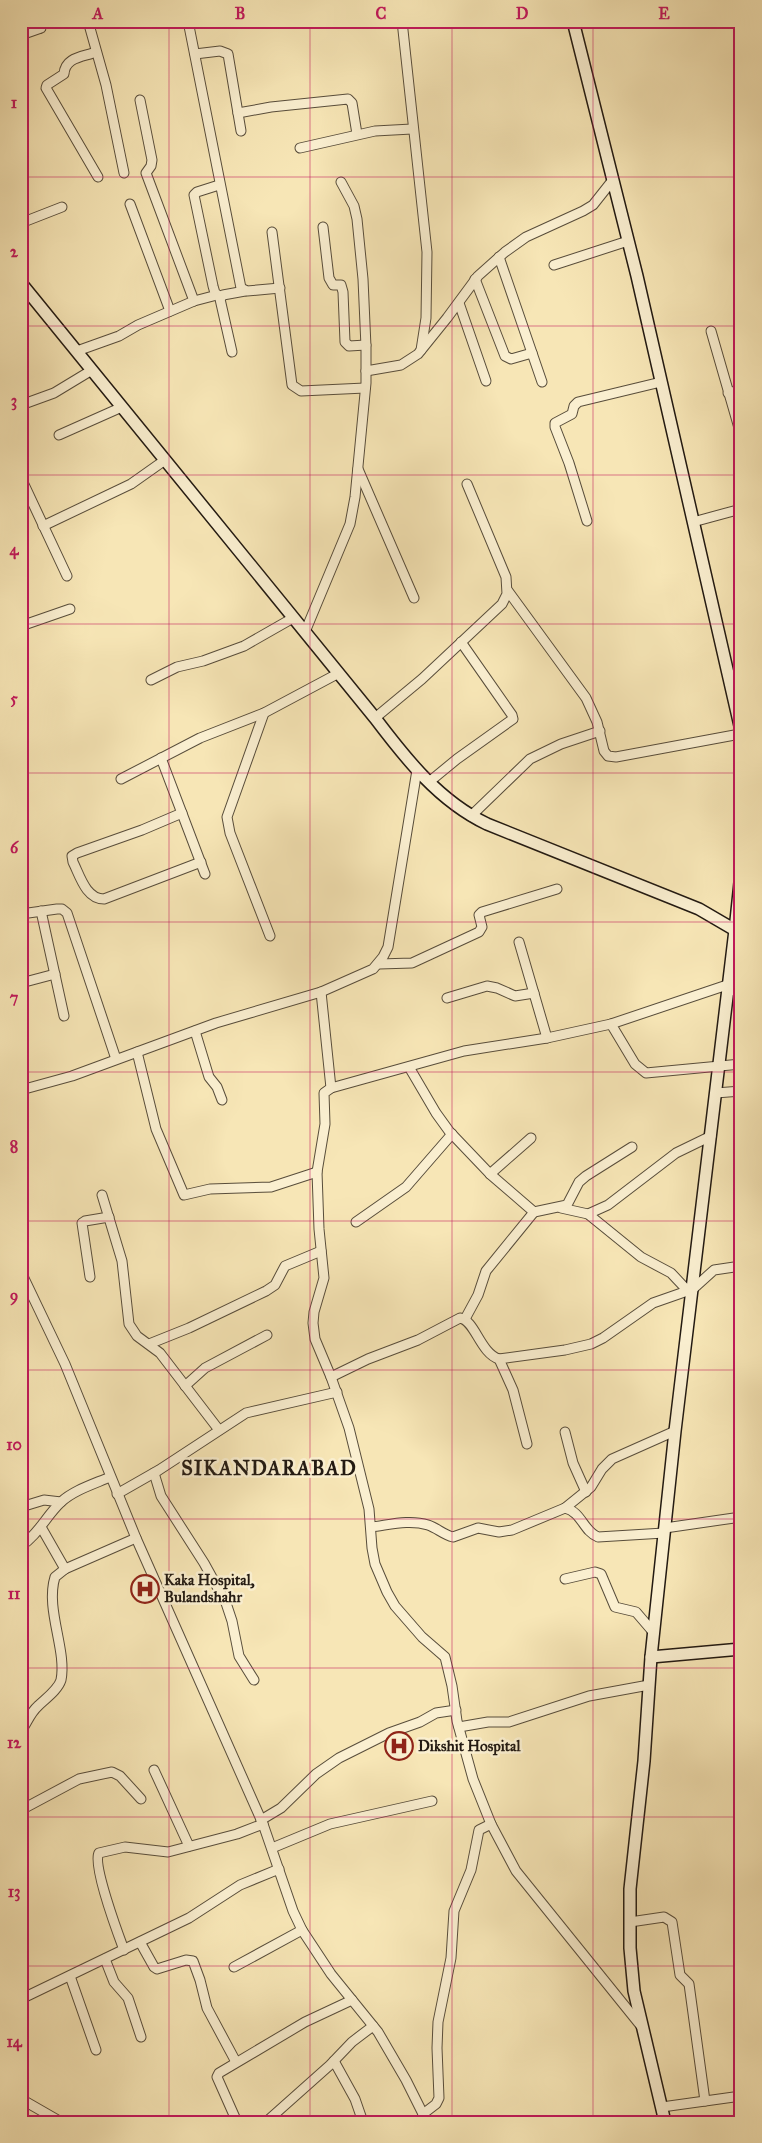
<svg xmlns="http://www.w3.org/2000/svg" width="762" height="2143" font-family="'IM FELL Great Primer',serif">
<rect width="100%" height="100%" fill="#f7e6b6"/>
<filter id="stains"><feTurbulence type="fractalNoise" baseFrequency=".004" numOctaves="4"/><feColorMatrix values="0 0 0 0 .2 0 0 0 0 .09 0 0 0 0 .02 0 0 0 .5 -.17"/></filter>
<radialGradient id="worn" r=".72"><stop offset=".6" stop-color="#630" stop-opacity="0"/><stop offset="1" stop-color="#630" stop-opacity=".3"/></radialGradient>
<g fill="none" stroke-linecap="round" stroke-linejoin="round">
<defs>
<g id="street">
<polyline points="88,21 106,85 124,173"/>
<polyline points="188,21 241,288 247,291 280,288"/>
<polyline points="402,21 427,252 426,318 421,350"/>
<polyline points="21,35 41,28"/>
<path d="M 96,52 C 83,57 65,57 64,74 L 47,85 L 46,88 L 98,177"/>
<polyline points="195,54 220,51 228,54 241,131"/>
<polyline points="140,100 152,160 151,166 146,173 194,301"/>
<polyline points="238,113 271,107 348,99 352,103 357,134"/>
<polyline points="300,148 375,131 412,129"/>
<polyline points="219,185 197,192 194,195 213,286 215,293 221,297"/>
<polyline points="130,204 170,311"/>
<polyline points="21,223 62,207"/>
<polyline points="323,227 329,278 333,285 341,285 343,292 345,342 349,346 366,345"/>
<polyline points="272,232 292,385 301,391 365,388"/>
<polyline points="499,257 542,382"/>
<polyline points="554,265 628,241"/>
<polyline points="475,279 505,356 511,359 532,353"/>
<polyline points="459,303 486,381"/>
<polyline points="711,331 741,435"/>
<polyline points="77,351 119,336 138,325 194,301 217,295"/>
<polyline points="232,352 220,299 223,295 245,291"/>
<polyline points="366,371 401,365 418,354 447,318 478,276 505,252 526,237 583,211 593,205 612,181"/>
<polyline points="728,393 741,390"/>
<polyline points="21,405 54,393 92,370"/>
<polyline points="59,435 122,407"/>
<polyline points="358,469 414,598"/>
<polyline points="21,478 67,576"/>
<polyline points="587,521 569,463 555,427 555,423 572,414 574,406 578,402 661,382"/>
<polyline points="693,522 741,509"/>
<polyline points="43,526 131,484 165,460"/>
<polyline points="508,591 586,698 597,722 604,751 608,756 616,757 740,734"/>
<polyline points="21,626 70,609"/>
<polyline points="305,632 350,524 355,497 366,383 366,347 363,279 357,219 354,206 341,182"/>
<polyline points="151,680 177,667 203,661 244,646 293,618"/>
<polyline points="264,713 227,817 230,833 270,936"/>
<polyline points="375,718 422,679 502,604 507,594 506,577 467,484"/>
<polyline points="161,758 205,874"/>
<polyline points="121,779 200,738 264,713 339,673"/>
<polyline points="429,782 457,759 513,719 512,715 461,642"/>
<path d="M 182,813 L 142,830 L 77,853 L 72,856 L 73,862 C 80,876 86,899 104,899 L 201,862"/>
<polyline points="471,816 530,759 561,744 600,731"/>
<polyline points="41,911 64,1016"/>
<polyline points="21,914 57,909 62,909 67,913 116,1059"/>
<polyline points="519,942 547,1038"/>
<polyline points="379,964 412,963 479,932 482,927 479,915 482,912 557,889"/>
<polyline points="21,983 55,974"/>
<polyline points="729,991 741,989"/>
<polyline points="321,992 331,1088 464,1051 547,1038 611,1024 730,984"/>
<polyline points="447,998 487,986 497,988 515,996 534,993"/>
<polyline points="611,1024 635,1064 646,1073 741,1064"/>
<polyline points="195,1031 209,1077 217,1087 222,1100"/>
<polyline points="137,1052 156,1129 184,1195 210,1189 271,1187 317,1172"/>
<polyline points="409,1067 436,1113 449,1131 490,1174 534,1212 486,1271 478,1295 465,1319"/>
<path d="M 331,1088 L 324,1093 L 325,1124 L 317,1172 L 319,1229 L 324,1278 L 314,1312 L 313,1323 L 315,1339 L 331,1377 L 368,1359 L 418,1340 L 460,1318 C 475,1320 480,1353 499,1359 L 565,1350 L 591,1344 L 603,1338 L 653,1303 L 693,1289 L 714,1270 L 741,1266"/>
<polyline points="21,1090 72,1076 216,1023 321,992 373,969 383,957 388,947 417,770"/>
<polyline points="716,1093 741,1091"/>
<polyline points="490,1174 531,1138"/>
<polyline points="102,1195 122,1261 129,1324 137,1336 160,1353 219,1430"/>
<polyline points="561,1208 588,1214 641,1257 671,1273 687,1290"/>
<polyline points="534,1212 567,1205 579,1182 586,1176 632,1147"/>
<polyline points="588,1214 608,1205 676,1153 711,1136"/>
<polyline points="356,1222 406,1187 452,1134"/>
<polyline points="21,1272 65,1364 136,1538 263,1824 293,1911 302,1930 331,1974 378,2032 406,2080 427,2122"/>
<polyline points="90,1277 82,1223 85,1221 109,1217"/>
<polyline points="149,1344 189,1328 266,1291 275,1285 285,1266 321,1251"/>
<polyline points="499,1359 513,1390 527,1444"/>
<polyline points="331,1377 349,1428 369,1509 372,1548 375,1564 387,1592 395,1606 422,1637 445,1657 452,1686 457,1721 473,1779 491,1824 516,1871 641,2026"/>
<polyline points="185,1386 205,1368 267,1335"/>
<polyline points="565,1432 573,1463 586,1492"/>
<polyline points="154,1473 161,1496 204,1563 226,1603 232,1621 239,1656 254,1680"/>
<polyline points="117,1494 159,1470 246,1413 337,1392"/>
<polyline points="21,1507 44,1500 61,1502"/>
<polyline points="565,1508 591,1487 602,1469 612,1459 675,1431"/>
<polyline points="41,1527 65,1569"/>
<path d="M 371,1527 C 389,1525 409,1519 428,1525 C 437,1528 444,1535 453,1537 L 478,1528 L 499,1532 L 512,1530 L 565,1508 C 582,1512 583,1531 598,1537 L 664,1533"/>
<polyline points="665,1528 741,1517"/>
<path d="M 21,1546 C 38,1535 46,1516 61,1502 C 74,1490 94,1484 110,1477"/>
<polyline points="565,1579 595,1572 601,1574 615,1607 636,1612 654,1633"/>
<polyline points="459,1727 488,1722 509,1722 589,1696 649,1685"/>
<path d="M 21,1731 C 27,1723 30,1713 38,1706 C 45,1699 58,1690 61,1680 C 67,1650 45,1609 55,1577 L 65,1569 L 136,1538"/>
<polyline points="154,1770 189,1846"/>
<polyline points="21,1810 79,1779 112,1772 120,1776 141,1799"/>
<polyline points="261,1820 281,1808 316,1774 339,1758 389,1733 420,1722 436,1713 456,1710"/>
<polyline points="272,1848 330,1824 432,1801"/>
<polyline points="630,1922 664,1917 672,1922 680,1975 689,1984 705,2101"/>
<polyline points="140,1942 154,1967 157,1969 186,1960 193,1961 200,1980 207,2008 236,2062"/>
<path d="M 124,1950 C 118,1934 92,1864 99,1853 L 125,1847 L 168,1852 L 237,1834 L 263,1824"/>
<polyline points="105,1959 114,1982 128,1998 141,2037"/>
<polyline points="234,1967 302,1930"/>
<polyline points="70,1976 96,2050"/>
<polyline points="21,1999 189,1918 240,1885 279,1869"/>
<polyline points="334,2061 355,2099 363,2122"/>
<polyline points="21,2099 61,2122"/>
<polyline points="662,2107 741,2096"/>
<polyline points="423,2114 436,2104 439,2098 437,2048 438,2022 451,1958 454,1911 471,1870 479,1830 491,1824"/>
<polyline points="21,2120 23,2122"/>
<polyline points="237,2122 217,2077 219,2073 305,2022 352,2000"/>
<polyline points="266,2122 330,2065 352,2042 373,2026"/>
</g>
<g id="secondary">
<polyline points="573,21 637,276 740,726"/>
<path d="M 21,283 L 375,718 C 406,759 439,801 487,824 L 699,909 L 735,930 L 675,1431 L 651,1657 L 644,1761 L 630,1889 L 630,1948 L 634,1991 L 665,2122"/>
<polyline points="741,724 741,797"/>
<polyline points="735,930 741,873"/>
<polyline points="651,1657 741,1649"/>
</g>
</defs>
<!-- street casing -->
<use href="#street" stroke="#584d3b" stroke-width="11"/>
<!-- secondary casing -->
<use href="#secondary" stroke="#231a12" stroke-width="14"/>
<!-- street -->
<use href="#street" stroke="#faefd0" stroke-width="9"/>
<!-- secondary -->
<use href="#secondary" stroke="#faefd0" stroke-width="11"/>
</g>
<!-- grid -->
<path fill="none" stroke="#c2185b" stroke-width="1" stroke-opacity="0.55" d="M 169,21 L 169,2122M 310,21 L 310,2122M 452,21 L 452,2122M 593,21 L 593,2122M 21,177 L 741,177M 21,326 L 741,326M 21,475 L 741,475M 21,624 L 741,624M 21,773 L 741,773M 21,922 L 741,922M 21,1072 L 741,1072M 21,1221 L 741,1221M 21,1370 L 741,1370M 21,1519 L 741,1519M 21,1668 L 741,1668M 21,1817 L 741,1817M 21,1966 L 741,1966"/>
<!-- icons -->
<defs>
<symbol id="hospital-ring" viewBox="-11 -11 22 22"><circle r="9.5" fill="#faefd0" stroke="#8f2418" stroke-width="1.5"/><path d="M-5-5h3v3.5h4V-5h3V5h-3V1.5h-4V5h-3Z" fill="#8f2418"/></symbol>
</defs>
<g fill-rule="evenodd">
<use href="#hospital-ring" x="129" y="1573" width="32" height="32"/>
<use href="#hospital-ring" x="383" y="1730" width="32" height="32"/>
</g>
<g text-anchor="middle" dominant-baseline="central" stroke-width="5" stroke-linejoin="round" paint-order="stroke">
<!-- poi labels -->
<g font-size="15" font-weight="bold" fill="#231a12" stroke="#faefd0" text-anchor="start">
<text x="164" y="1580">Kaka Hospital,<tspan x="164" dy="17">Bulandshahr</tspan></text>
<text x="418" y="1746">Dikshit Hospital</text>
</g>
<!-- district labels -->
<g font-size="20" font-weight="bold" letter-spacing="1" fill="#231a12" stroke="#faefd0">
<text x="269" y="1468">SIKANDARABAD</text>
</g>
</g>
<!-- margin -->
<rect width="762" height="2143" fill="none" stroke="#f7e6b6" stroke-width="55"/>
<rect x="28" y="28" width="706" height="2088" fill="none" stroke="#c2185b" stroke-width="2"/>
<g font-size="16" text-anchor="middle" font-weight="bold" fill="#c2185b">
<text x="98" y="19">A</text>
<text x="240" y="19">B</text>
<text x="381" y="19">C</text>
<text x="522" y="19">D</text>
<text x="664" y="19">E</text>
<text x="14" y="108">1</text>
<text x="14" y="257">2</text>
<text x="14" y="406">3</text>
<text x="14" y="555">4</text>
<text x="14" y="704">5</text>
<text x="14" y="853">6</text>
<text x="14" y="1003">7</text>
<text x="14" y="1152">8</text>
<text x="14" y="1301">9</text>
<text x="14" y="1450">10</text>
<text x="14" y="1599">11</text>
<text x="14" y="1748">12</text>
<text x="14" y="1897">13</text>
<text x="14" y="2047">14</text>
</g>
<rect width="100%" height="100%" filter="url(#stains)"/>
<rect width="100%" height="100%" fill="url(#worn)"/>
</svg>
